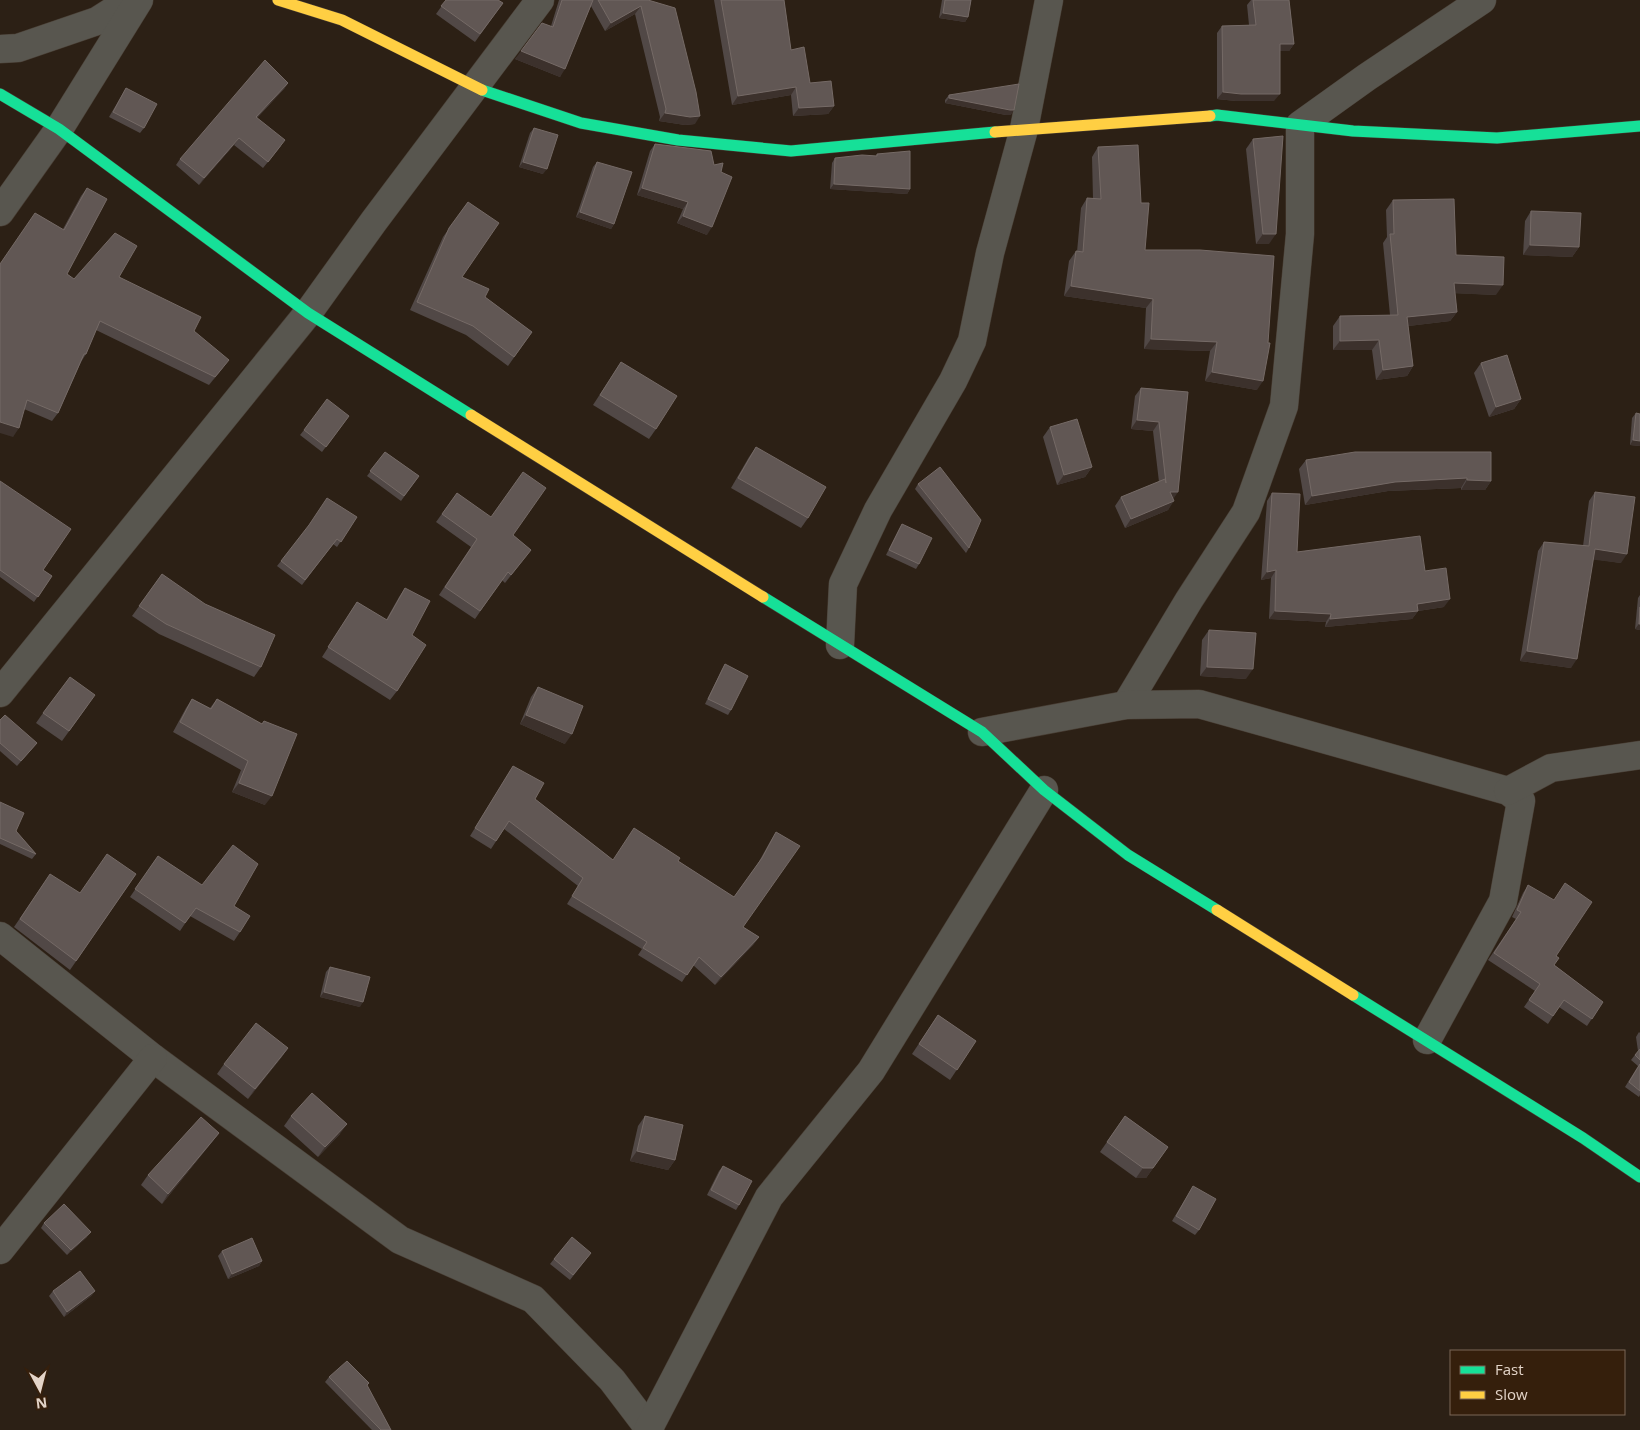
<svg xmlns="http://www.w3.org/2000/svg" width="1640" height="1430" font-family="'Open Sans',sans-serif">
<rect width="100%" height="100%" fill="#2c2015"/>
<g fill="none" stroke-linecap="round" stroke-linejoin="round">
<defs>
<g id="street">
<polyline points="0,49 18,48 97,21 130,0"/>
<polyline points="0,212 59,129 139,0"/>
<polyline points="840,645 843,584 878,510 953,381 972,341 990,253 1024,129 1049,0"/>
<polyline points="0,693 308,313 374,221 540,0"/>
<polyline points="1126,705 1189,600 1246,512 1284,406 1300,234 1300,125 1367,77 1482,0"/>
<polyline points="982,732 1126,705 1199,704 1508,791 1521,801 1503,901 1427,1040"/>
<polyline points="1508,791 1551,768 1640,755"/>
<polyline points="0,936 153,1058 400,1240 533,1299 612,1380 650,1430"/>
<polyline points="0,1250 153,1058"/>
<polyline points="648,1430 769,1197 871,1071 1044,790"/>
</g>
<g id="fast">
<polyline points="482,90 581,123 678,140 791,151 995,132"/>
<polyline points="0,94 59,129 308,313 471,415"/>
<polyline points="1210,116 1217,115 1353,131 1497,138 1640,126"/>
<polyline points="763,597 982,732 1044,790 1128,855 1217,910"/>
<polyline points="1353,995 1583,1138 1640,1177"/>
</g>
<g id="slow">
<polyline points="278,0 342,20 482,90"/>
<polyline points="995,132 1210,116"/>
<polyline points="471,415 763,597"/>
<polyline points="1217,910 1353,995"/>
</g>
</defs>
<!-- street casing -->
<use href="#street" stroke="#483d33" stroke-width="29"/>
<!-- fast casing -->
<use href="#fast" stroke="#483d33" stroke-width="12"/>
<!-- slow casing -->
<use href="#slow" stroke="#483d33" stroke-width="12"/>
<!-- street -->
<use href="#street" stroke="#58564f" stroke-width="28"/>
<!-- fast -->
<use href="#fast" stroke="#16e098" stroke-width="11"/>
<!-- slow -->
<use href="#slow" stroke="#ffcf43" stroke-width="11"/>
</g>
<!-- wall -->
<g fill="#514846">
<polygon points="446,0 503,3 475,42 436,14"/>
<polygon points="559,0 648,0 695,124 685,125 659,121 660,117 635,14 605,31 591,6 560,77 515,59 551,26"/>
<polygon points="714,0 784,0 791,50 810,83 834,106 828,114 793,116 791,95 732,105"/>
<polygon points="942,0 971,0 968,17 965,22 939,18"/>
<polygon points="1251,0 1289,0 1294,44 1289,51 1280,51 1274,101 1236,101 1217,99 1217,33 1222,26 1249,25 1247,5"/>
<polygon points="288,83 284,89 257,118 281,146 263,168 234,145 199,185 176,165 180,159"/>
<polygon points="126,88 144,128 140,133 109,117"/>
<polygon points="949,95 1011,115 1006,115 945,103 945,100"/>
<polygon points="534,128 543,174 519,167 530,133"/>
<polygon points="1253,139 1269,244 1256,244 1246,149"/>
<polygon points="655,144 707,235 677,223 683,209 637,195 650,151"/>
<polygon points="1098,147 1141,203 1145,250 1257,390 1205,381 1210,351 1144,349 1146,308 1064,296 1069,261 1076,251 1077,252 1081,208 1087,198 1093,199 1092,157"/>
<polygon points="877,154 910,189 907,194 830,189 832,163 835,158 876,156"/>
<polygon points="597,162 614,224 611,229 576,217 593,167"/>
<polygon points="87,188 67,274 74,279 119,277 194,331 223,368 209,385 96,330 86,354 81,362 58,413 52,421 24,409 13,437 63,229 81,196"/>
<polygon points="1393,200 1456,255 1496,295 1455,293 1457,312 1450,321 1408,326 1413,366 1407,376 1376,380 1372,350 1333,350 1333,326 1340,316 1390,315 1383,243 1387,237 1386,210"/>
<polygon points="468,202 462,277 485,297 532,332 508,366 466,335 410,310 443,237"/>
<polygon points="1531,211 1579,247 1572,257 1523,255 1525,221"/>
<polygon points="621,362 656,429 649,439 593,405"/>
<polygon points="1481,363 1521,399 1514,409 1489,417 1474,373"/>
<polygon points="1141,388 1188,392 1173,500 1168,510 1125,528 1115,506 1121,497 1159,482 1153,431 1131,429 1135,396"/>
<polygon points="1636,413 1640,446 1630,445 1632,418"/>
<polygon points="349,416 322,452 300,435 304,430"/>
<polygon points="1050,427 1092,467 1085,477 1057,485 1043,437"/>
<polygon points="756,447 808,518 801,528 731,488 749,457"/>
<polygon points="385,452 419,476 401,501 367,476"/>
<polygon points="1306,460 1491,481 1485,490 1461,490 1461,488 1388,491 1305,505 1299,469"/>
<polygon points="0,481 43,570 52,576 34,602 0,577"/>
<polygon points="918,484 969,548 966,553 915,489"/>
<polygon points="1595,492 1621,563 1593,559 1571,668 1520,661 1538,551 1544,542 1583,546 1589,501"/>
<polygon points="457,493 513,535 531,550 505,583 502,580 475,619 439,595 471,547 436,522"/>
<polygon points="1272,493 1297,552 1425,571 1444,607 1418,611 1412,619 1325,627 1326,622 1269,619 1271,578 1261,580 1267,501"/>
<polygon points="357,517 337,547 333,544 302,585 277,566 281,561"/>
<polygon points="902,524 919,564 916,569 886,555 899,529"/>
<polygon points="162,574 261,667 254,677 159,634 132,616"/>
<polygon points="405,588 412,635 397,691 390,700 322,657 357,602 386,620 399,597"/>
<polygon points="1640,595 1640,630 1635,629 1638,598"/>
<polygon points="1209,630 1246,679 1200,676 1202,640"/>
<polygon points="725,664 731,710 728,715 705,704 722,669"/>
<polygon points="538,687 565,744 520,724 531,697"/>
<polygon points="192,699 210,708 217,699 262,724 264,721 265,805 232,792 241,770 173,732 186,708"/>
<polygon points="88,705 62,741 36,723 43,713"/>
<polygon points="0,720 37,743 17,766 0,751"/>
<polygon points="513,766 535,799 613,860 678,861 734,897 757,865 771,840 776,832 743,927 759,937 753,945 715,985 693,965 682,982 638,955 642,949 567,904 578,886 504,829 491,849 470,836"/>
<polygon points="0,802 16,831 36,854 32,859 0,844"/>
<polygon points="158,856 234,906 240,932 234,941 190,916 180,931 130,897"/>
<polygon points="136,874 70,970 14,927 44,883 80,893"/>
<polygon points="1528,885 1556,956 1554,965 1603,1002 1587,1026 1559,1007 1548,1024 1524,1007 1535,991 1488,960 1516,919 1512,917 1523,893"/>
<polygon points="330,967 360,1007 320,997 326,972"/>
<polygon points="938,1015 976,1041 950,1080 912,1054"/>
<polygon points="1639,1032 1640,1033 1640,1095 1639,1097 1625,1087 1638,1066 1631,1060 1638,1051 1636,1037"/>
<polygon points="288,1048 281,1058 248,1099 217,1074 224,1064"/>
<polygon points="291,1116 340,1134 318,1157 284,1126"/>
<polygon points="645,1116 675,1160 668,1170 630,1161 638,1126"/>
<polygon points="1125,1116 1168,1147 1146,1178 1136,1178 1100,1152"/>
<polygon points="219,1133 212,1142 162,1204 141,1185 148,1175"/>
<polygon points="723,1166 739,1205 736,1210 707,1195 719,1171"/>
<polygon points="1193,1186 1199,1230 1195,1235 1172,1221"/>
<polygon points="44,1223 87,1237 67,1255 41,1228"/>
<polygon points="222,1251 262,1261 259,1266 228,1279 218,1256"/>
<polygon points="591,1253 570,1280 550,1264 554,1259"/>
<polygon points="53,1291 95,1291 91,1296 64,1317 49,1296"/>
<polygon points="329,1377 367,1386 391,1430 372,1430 325,1382"/>
</g>
<!-- shaded-wall -->
<g fill="#3c312c">
<polygon points="641,6 635,14 605,31 611,23"/>
<polygon points="943,13 968,17 965,22 939,18"/>
<polygon points="1280,44 1294,44 1289,51 1274,51"/>
<polygon points="521,51 565,69 560,77 515,59"/>
<polygon points="288,83 284,89 251,123 256,117"/>
<polygon points="796,87 791,95 732,105 738,96"/>
<polygon points="1223,92 1280,94 1274,101 1236,101 1217,99"/>
<polygon points="949,98 1014,110 1011,115 1006,115 945,103"/>
<polygon points="834,106 828,114 793,116 799,108"/>
<polygon points="665,113 700,116 695,124 685,125 659,121"/>
<polygon points="239,138 234,145 199,185 204,178"/>
<polygon points="523,162 547,169 543,174 519,167"/>
<polygon points="834,184 910,189 907,194 830,189"/>
<polygon points="642,188 688,202 683,209 637,195"/>
<polygon points="580,212 614,224 611,229 576,217"/>
<polygon points="683,216 712,227 707,235 677,223"/>
<polygon points="1263,234 1276,234 1269,244 1256,244"/>
<polygon points="1530,245 1579,247 1572,257 1523,255"/>
<polygon points="1454,283 1503,285 1496,295 1447,293"/>
<polygon points="1071,286 1153,299 1146,308 1064,296"/>
<polygon points="1457,312 1450,321 1401,327 1407,317"/>
<polygon points="1151,339 1217,342 1210,351 1144,349"/>
<polygon points="1379,340 1372,350 1333,350 1340,341"/>
<polygon points="229,360 223,368 209,385 215,377"/>
<polygon points="1413,366 1407,376 1376,380 1383,370"/>
<polygon points="1212,372 1263,381 1257,390 1205,381"/>
<polygon points="1521,399 1514,409 1489,417 1496,407"/>
<polygon points="1137,420 1159,422 1153,431 1131,429"/>
<polygon points="0,422 19,428 13,437 0,433"/>
<polygon points="1633,440 1640,441 1640,446 1630,445"/>
<polygon points="1092,467 1085,477 1057,485 1064,475"/>
<polygon points="1467,478 1461,488 1388,491 1305,505 1312,496 1395,482"/>
<polygon points="1467,480 1491,481 1485,490 1461,490"/>
<polygon points="1170,492 1178,492 1172,501"/>
<polygon points="1174,501 1168,510 1125,528 1131,519"/>
<polygon points="1595,549 1627,554 1621,563 1588,559"/>
<polygon points="531,550 526,557 505,583 511,575"/>
<polygon points="1276,570 1271,578 1261,580 1267,572"/>
<polygon points="1450,599 1444,607 1418,611 1412,619 1325,627 1330,619"/>
<polygon points="1275,611 1331,614 1326,622 1269,619"/>
<polygon points="1639,624 1640,624 1640,630 1635,629"/>
<polygon points="1527,651 1577,659 1571,668 1520,661"/>
<polygon points="1207,667 1253,669 1246,679 1200,676"/>
<polygon points="526,715 572,734 565,744 520,724"/>
<polygon points="239,783 272,796 265,805 232,792"/>
<polygon points="759,937 753,945 715,985 721,977"/>
<polygon points="324,992 363,1002 360,1007 320,997"/>
<polygon points="288,1048 281,1058 248,1099 255,1089"/>
<polygon points="347,1124 340,1134 318,1157 325,1147"/>
<polygon points="219,1133 212,1142 162,1204 168,1194"/>
<polygon points="1168,1147 1146,1178 1136,1178 1143,1168"/>
<polygon points="637,1151 675,1160 668,1170 630,1161"/>
<polygon points="91,1232 87,1237 67,1255 71,1250"/>
<polygon points="262,1261 259,1266 228,1279 232,1274"/>
<polygon points="95,1291 91,1296 64,1317 67,1312"/>
</g>
<!-- building -->
<g fill="#615754" stroke="#756a66">
<polygon points="446,0 498,0 503,3 480,34 441,6"/>
<polygon points="562,0 593,0 565,69 521,51 542,23 553,27"/>
<polygon points="598,0 648,0 675,8 696,92 700,116 690,117 665,113 666,109 641,6 611,23"/>
<polygon points="721,0 784,0 791,50 804,47 810,83 831,81 834,106 799,108 796,87 738,96"/>
<polygon points="945,0 971,0 968,17 943,13"/>
<polygon points="1253,0 1289,0 1294,44 1280,44 1280,94 1241,94 1223,92 1222,26 1256,25"/>
<polygon points="265,60 288,83 256,117 285,140 268,162 239,138 204,178 180,159"/>
<polygon points="1019,84 1014,110 1010,110 949,98 949,95"/>
<polygon points="126,88 157,104 144,128 113,112"/>
<polygon points="534,128 558,135 547,169 523,162"/>
<polygon points="1283,136 1276,234 1263,234 1253,139"/>
<polygon points="655,144 711,151 714,165 723,163 721,172 732,177 712,227 683,216 688,202 642,188"/>
<polygon points="1138,145 1141,203 1149,203 1145,250 1200,250 1274,256 1268,343 1270,343 1263,381 1212,372 1217,342 1151,339 1153,299 1071,286 1076,251 1083,252 1087,198 1101,199 1098,147"/>
<polygon points="910,151 910,189 834,184 835,158 862,155 877,156 877,154"/>
<polygon points="597,162 632,172 614,224 580,212"/>
<polygon points="87,188 107,199 67,274 74,279 115,233 137,246 119,277 201,317 194,331 229,360 215,377 100,321 86,354 84,354 58,413 27,400 19,428 0,422 0,264 35,213 64,230"/>
<polygon points="1454,199 1456,255 1504,257 1503,285 1454,283 1457,312 1407,317 1413,366 1383,370 1379,340 1340,341 1340,316 1398,315 1390,234 1394,234 1393,200"/>
<polygon points="468,202 499,223 462,277 489,289 485,297 532,332 514,357 473,326 417,302 449,228"/>
<polygon points="1531,211 1581,213 1579,247 1530,245"/>
<polygon points="1507,355 1521,399 1496,407 1481,363"/>
<polygon points="621,362 677,396 656,429 600,395"/>
<polygon points="1141,388 1188,392 1178,492 1170,492 1174,501 1131,519 1121,497 1165,479 1166,483 1159,422 1137,420"/>
<polygon points="327,399 349,416 326,447 304,430"/>
<polygon points="1636,413 1640,414 1640,441 1633,440"/>
<polygon points="1077,419 1092,467 1064,475 1050,427"/>
<polygon points="756,447 826,487 808,518 738,478"/>
<polygon points="385,452 419,476 404,496 370,471"/>
<polygon points="1355,452 1491,452 1491,481 1467,480 1467,478 1395,482 1312,496 1306,460"/>
<polygon points="940,467 981,520 969,548 918,484"/>
<polygon points="523,472 546,488 513,535 531,550 511,575 508,572 480,611 445,587 477,539 442,514 457,493 491,517"/>
<polygon points="0,481 71,529 43,570 52,576 38,597 0,570"/>
<polygon points="1595,492 1635,497 1627,554 1595,549 1577,659 1527,651 1544,542 1589,546"/>
<polygon points="1272,493 1300,494 1297,552 1420,536 1425,571 1446,568 1450,599 1417,604 1418,611 1330,619 1331,614 1275,611 1276,570 1267,572"/>
<polygon points="327,498 357,517 341,542 337,539 305,580 281,561 309,525"/>
<polygon points="902,524 932,538 919,564 889,550"/>
<polygon points="162,574 205,604 275,635 261,667 166,624 139,606"/>
<polygon points="405,588 430,601 412,635 426,645 397,691 328,647 357,602 387,620"/>
<polygon points="1640,607 1640,624 1639,624"/>
<polygon points="1209,630 1256,633 1253,669 1207,667"/>
<polygon points="725,664 748,676 731,710 708,699"/>
<polygon points="70,677 95,695 69,731 43,713"/>
<polygon points="538,687 583,706 572,734 526,715"/>
<polygon points="192,699 211,709 217,699 262,724 264,721 297,734 272,796 239,783 248,761 180,722"/>
<polygon points="5,715 37,743 21,761 0,743 0,720"/>
<polygon points="513,766 544,783 535,799 613,860 634,828 680,858 678,861 734,897 762,858 776,832 800,846 743,927 759,937 721,977 699,957 687,975 643,948 647,942 572,896 583,878 509,821 496,841 475,828"/>
<polygon points="0,802 24,813 16,831 36,854 0,838"/>
<polygon points="233,845 258,864 234,906 250,916 240,932 196,908 185,923 135,889 158,856 202,885"/>
<polygon points="107,854 136,874 76,961 20,919 50,874 80,893"/>
<polygon points="1565,883 1592,902 1556,956 1559,958 1554,965 1603,1002 1592,1019 1564,1000 1553,1016 1529,1000 1540,984 1494,953 1521,912 1517,910 1528,885 1554,900"/>
<polygon points="330,967 370,977 363,1002 324,992"/>
<polygon points="938,1015 976,1041 957,1070 919,1044"/>
<polygon points="256,1023 288,1048 255,1089 224,1064"/>
<polygon points="1640,1049 1640,1060 1635,1055"/>
<polygon points="1640,1064 1640,1091 1629,1082"/>
<polygon points="312,1093 347,1124 325,1147 291,1116"/>
<polygon points="645,1116 683,1125 675,1160 637,1151"/>
<polygon points="1125,1116 1168,1147 1153,1168 1143,1168 1107,1142"/>
<polygon points="201,1117 219,1133 168,1194 148,1175"/>
<polygon points="723,1166 752,1181 739,1205 711,1190"/>
<polygon points="1193,1186 1216,1199 1199,1230 1176,1216"/>
<polygon points="64,1204 91,1232 71,1250 44,1223"/>
<polygon points="572,1237 591,1253 573,1275 554,1259"/>
<polygon points="252,1238 262,1261 232,1274 222,1251"/>
<polygon points="80,1271 95,1291 67,1312 53,1291"/>
<polygon points="347,1361 369,1383 367,1385 391,1430 381,1430 329,1377"/>
</g>
<!-- legend -->
<rect x="1450" y="1350" width="175" height="65" fill="#351f0c" stroke="#7b6757"/>
<rect x="1460" y="1366" width="25" height="8" fill="#16e098" stroke="#7b6757"/>
<text x="1495" y="1375" font-size="15" fill="#e3d4c8">Fast</text>
<rect x="1460" y="1391" width="25" height="8" fill="#ffcf43" stroke="#7b6757"/>
<text x="1495" y="1400" font-size="15" fill="#e3d4c8">Slow</text>
<!-- north arrow -->
<g transform="translate(40 1390) rotate(173)" stroke="#351f0c" stroke-width="4" paint-order="stroke">
<path d="M0-4L9 19L0 12L-9 19Z" fill="#e3d4c8"/>
<text y="-8" font-size="14" font-weight="bold" text-anchor="middle" fill="#e3d4c8">N</text>
</g>
</svg>
